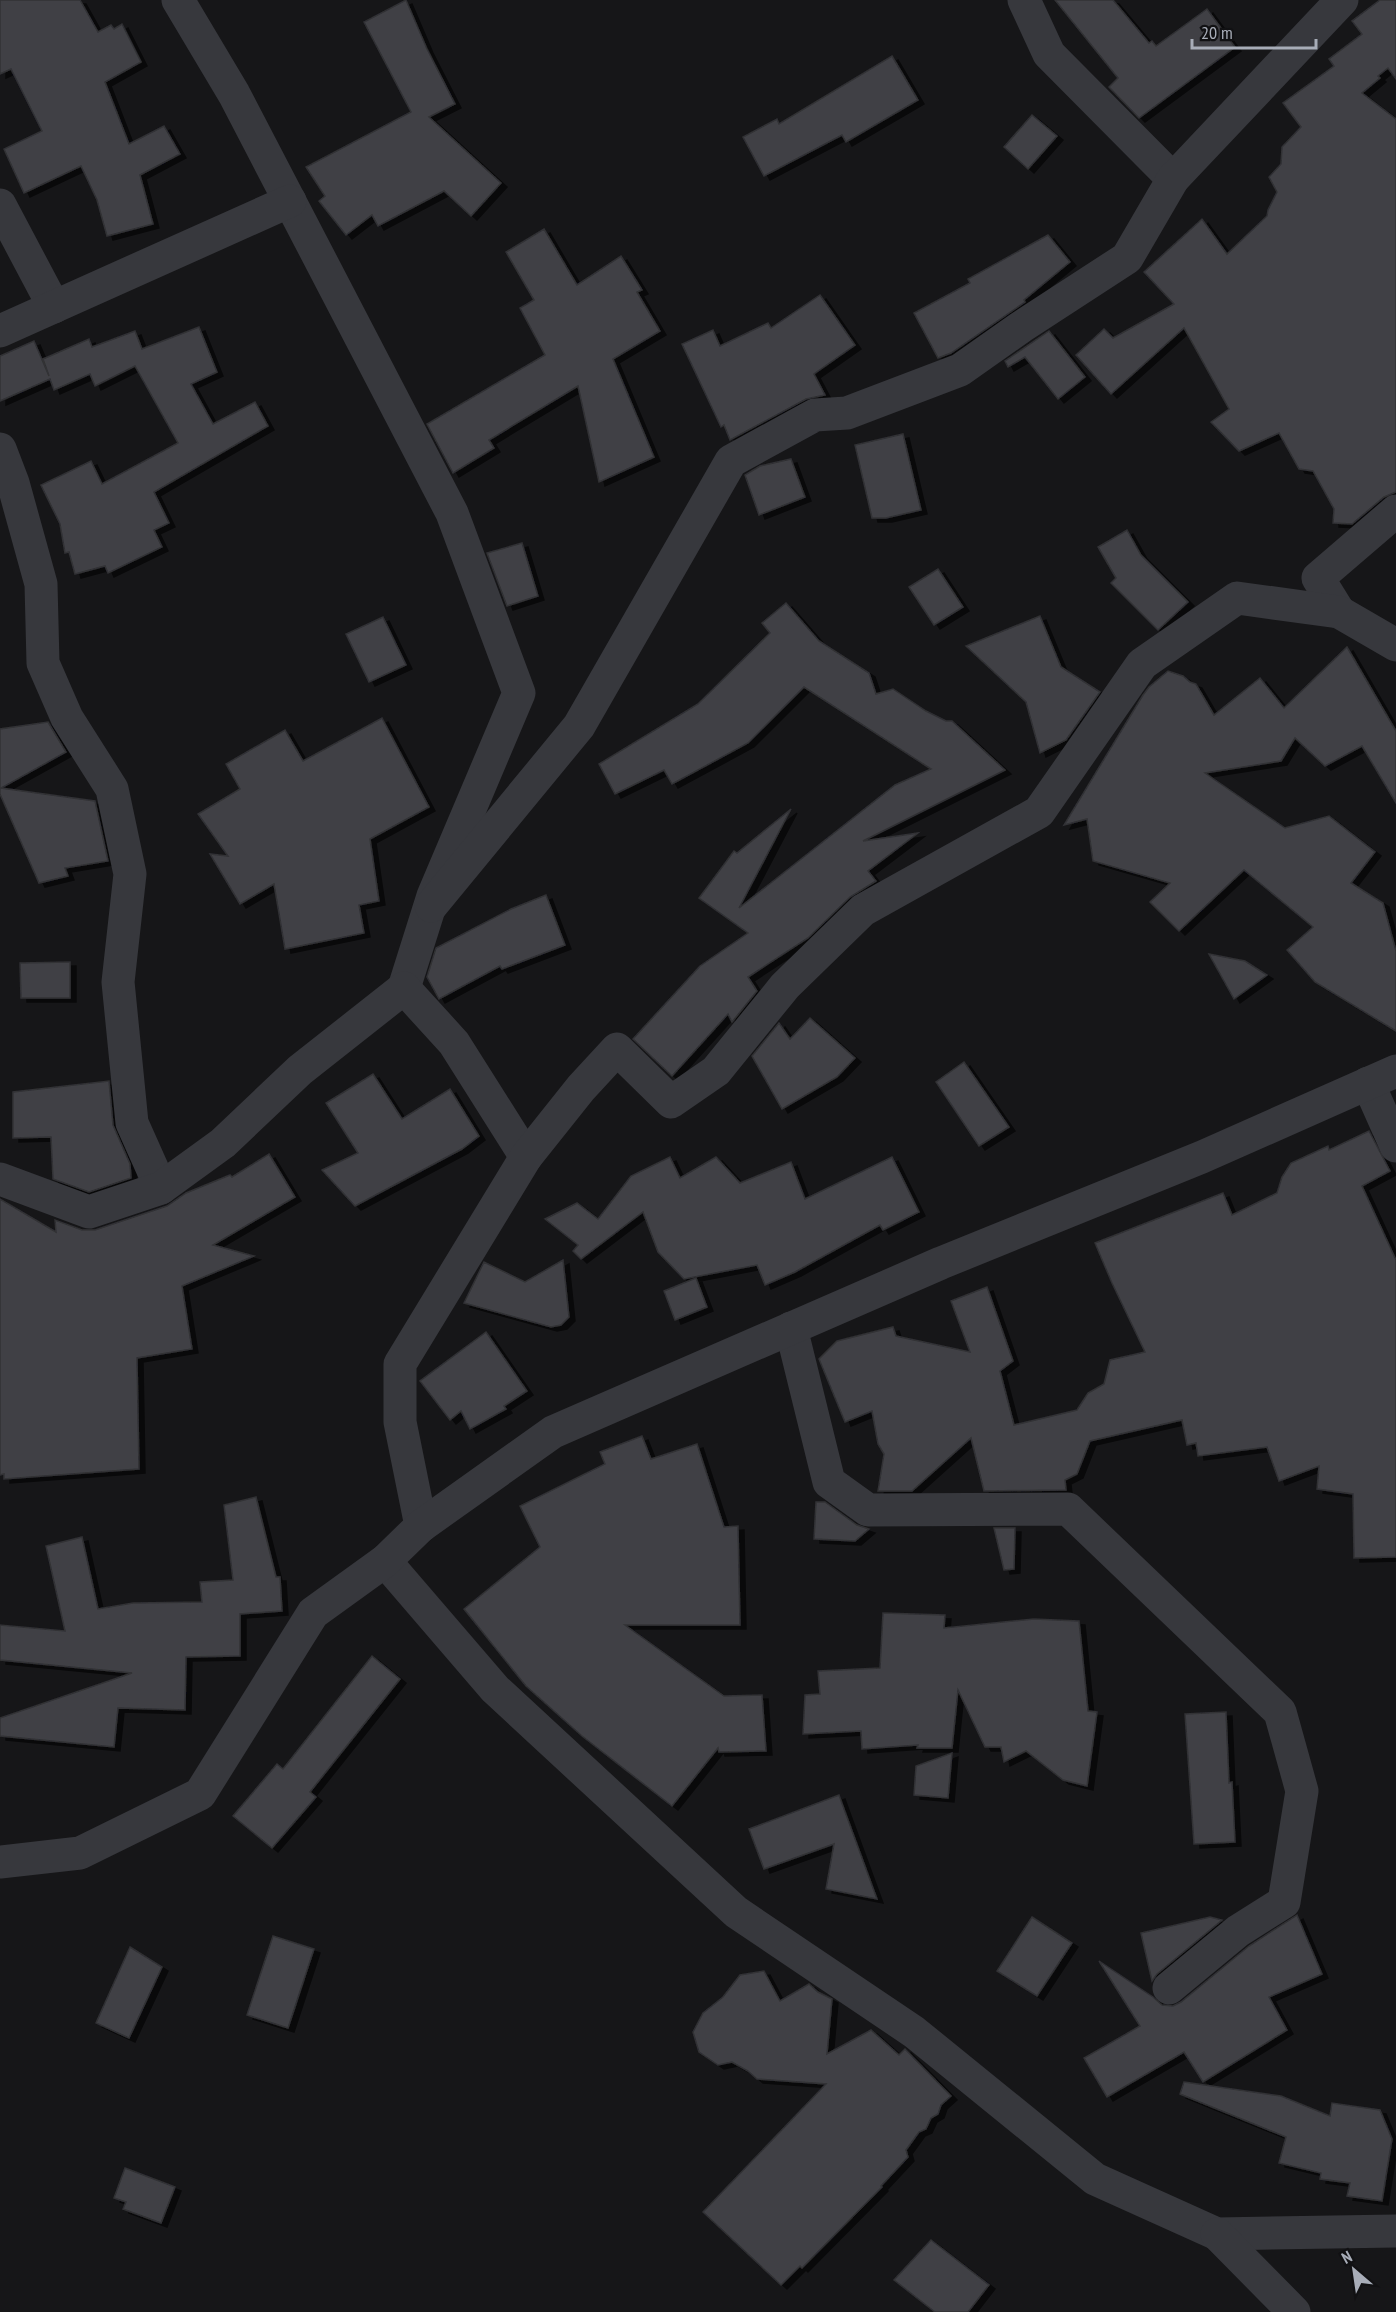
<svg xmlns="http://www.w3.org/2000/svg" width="1396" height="2312" font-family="'PT Sans Narrow',sans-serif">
<defs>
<filter id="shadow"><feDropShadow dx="6" dy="4" stdDeviation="0" flood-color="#0009"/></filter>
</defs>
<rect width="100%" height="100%" fill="#161618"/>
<!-- building -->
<g fill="#404145" stroke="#303034" stroke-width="1.5" filter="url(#shadow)">
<polygon points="0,0 80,0 98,32 111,25 114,29 122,24 141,62 105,82 129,144 164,126 180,154 140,175 153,224 107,236 97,200 81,166 24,193 4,149 42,131 11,69 0,74"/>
<polygon points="406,0 427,49 455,104 429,117 501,183 471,216 444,191 378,226 372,215 346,235 319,201 325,196 306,167 411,112 364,22"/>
<polygon points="1055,0 1113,0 1149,43 1152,41 1156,46 1207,9 1235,47 1139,118 1109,87 1118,78"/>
<polygon points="1380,0 1396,0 1396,79 1388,68 1378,76 1380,78 1362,93 1396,119 1396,492 1384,497 1352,524 1333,523 1334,509 1313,471 1299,469 1279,433 1239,451 1211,422 1229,409 1184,328 1111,394 1076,355 1104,329 1113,338 1174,304 1144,272 1202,219 1227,254 1267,216 1268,210 1277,192 1269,177 1281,164 1282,147 1301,127 1283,103 1334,66 1329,59 1362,34 1352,21"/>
<polygon points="892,56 918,100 846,142 842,135 764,176 743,137 777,119 779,124"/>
<polygon points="1032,115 1057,136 1028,169 1004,147"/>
<polygon points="544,229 577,285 621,256 642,290 637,292 660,331 613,359 654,457 599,482 578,386 489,440 494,448 453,473 427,424 545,355 520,308 534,300 506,252"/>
<polygon points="1048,235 1070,262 1024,300 1025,302 951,353 938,358 914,313 970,283 968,279"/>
<polygon points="820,295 855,345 814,374 825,395 806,399 730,440 724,425 721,427 682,344 713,330 720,346 768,323 771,328"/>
<polygon points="199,327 217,372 191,384 213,424 255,402 268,426 154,492 169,523 154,530 162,547 108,573 105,566 75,574 69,552 65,553 60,524 41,485 91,461 102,484 178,443 135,366 95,386 90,374 54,390 50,379 0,401 0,356 34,341 49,376 43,359 89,339 92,347 135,331 142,349"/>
<polygon points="1049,331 1085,377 1058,399 1025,357 1008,367 1005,361"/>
<polygon points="903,434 921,510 886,518 872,518 855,445"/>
<polygon points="791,459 805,497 759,515 745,475 760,466"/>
<polygon points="1127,530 1141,555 1188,602 1158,630 1111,583 1116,578 1098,547"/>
<polygon points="522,543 538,596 507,606 487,553"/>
<polygon points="938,569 963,607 934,625 909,587"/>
<polygon points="786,603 819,641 869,673 876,694 893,689 926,711 946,721 952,721 1005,770 863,841 918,833 868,871 876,881 850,897 808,938 748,977 757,991 732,1022 728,1014 672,1076 633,1039 700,966 748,933 699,898 734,851 737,853 791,809 739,908 895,785 931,769 804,687 748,743 672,784 664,770 615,794 599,764 698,704 770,633 762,623"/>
<polygon points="1040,616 1061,667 1100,692 1066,740 1040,753 1026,702 966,646"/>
<polygon points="383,617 406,665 369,682 346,634"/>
<polygon points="1347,647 1396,731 1396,803 1362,746 1325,766 1295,738 1281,761 1205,773 1285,828 1329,816 1375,852 1351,883 1383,903 1396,951 1396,1031 1315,982 1287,950 1313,927 1244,870 1179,931 1150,902 1170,883 1093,861 1087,819 1064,825 1143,695 1149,687 1168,671 1183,676 1190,682 1196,684 1214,715 1260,678 1284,708"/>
<polygon points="382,718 429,807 370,839 379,901 359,905 364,933 285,949 274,884 240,904 210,854 228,856 198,814 240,789 226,764 285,730 303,761"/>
<polygon points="48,722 66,752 1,788 95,801 108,861 65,868 68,876 39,883 0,794 0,729"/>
<polygon points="546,895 565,945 502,969 500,966 439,999 427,977 436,948 511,909"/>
<polygon points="1209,954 1245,961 1267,975 1234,999"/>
<polygon points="70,962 70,998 21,998 20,963"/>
<polygon points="810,1018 855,1058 837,1077 782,1109 752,1056 779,1023 790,1039"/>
<polygon points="964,1062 1009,1127 979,1146 936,1082"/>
<polygon points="373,1074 402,1119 450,1089 479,1136 462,1149 355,1206 322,1170 358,1153 326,1103"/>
<polygon points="109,1081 113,1125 130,1164 131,1178 89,1192 53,1179 51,1137 13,1138 13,1092"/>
<polygon points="1369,1131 1390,1171 1362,1186 1396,1260 1396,1557 1354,1558 1353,1494 1317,1489 1319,1466 1279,1481 1267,1447 1198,1456 1196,1443 1187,1445 1182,1420 1090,1441 1077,1474 1065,1480 1066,1490 984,1491 971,1438 912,1491 878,1491 884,1454 878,1444 872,1411 845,1422 819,1359 837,1341 893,1327 896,1336 970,1352 951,1301 987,1287 1013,1361 1000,1371 1014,1425 1077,1410 1088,1393 1104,1384 1110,1360 1145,1352 1112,1283 1095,1243 1223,1193 1232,1215 1277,1193 1282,1177 1291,1163 1328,1146 1329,1150"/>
<polygon points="269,1154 295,1197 213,1245 254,1256 182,1286 192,1349 137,1358 139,1469 4,1479 4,1474 0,1475 0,1199 56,1232 55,1220 82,1230 95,1230 167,1206 186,1193 230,1175 232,1177"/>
<polygon points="670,1157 680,1178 716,1157 740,1183 791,1162 805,1199 892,1157 919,1212 883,1230 880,1225 795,1272 765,1285 757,1265 684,1279 658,1252 643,1212 581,1259 573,1251 578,1245 545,1219 577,1203 598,1219 631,1176"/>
<polygon points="563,1260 569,1317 561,1325 551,1327 464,1303 484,1262 525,1282"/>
<polygon points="696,1278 707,1307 675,1320 664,1291"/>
<polygon points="486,1332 527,1391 504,1406 506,1409 470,1429 461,1411 450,1420 420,1381"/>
<polygon points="642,1436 651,1459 697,1444 724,1527 738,1526 740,1625 625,1625 724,1696 762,1695 766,1751 719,1752 718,1748 672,1806 582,1736 526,1686 464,1609 540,1547 520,1506 605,1464 600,1452"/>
<polygon points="256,1497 276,1577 280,1577 282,1611 240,1614 240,1656 186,1657 185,1710 118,1708 114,1747 0,1736 0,1718 132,1673 0,1660 0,1625 65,1631 46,1546 82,1537 98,1609 133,1603 202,1602 200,1582 233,1580 224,1505"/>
<polygon points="816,1502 825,1502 857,1525 869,1529 855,1541 814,1539"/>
<polygon points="994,1528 1015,1528 1014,1569 1004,1570"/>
<polygon points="883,1613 945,1615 944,1628 1034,1619 1079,1621 1088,1711 1097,1712 1087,1786 1063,1780 1026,1751 1004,1762 1001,1747 985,1747 958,1690 952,1748 917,1748 918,1745 862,1749 861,1731 803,1734 805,1695 820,1694 818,1671 880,1668"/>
<polygon points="372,1656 400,1679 310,1792 316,1797 272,1848 233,1816 277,1764 283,1769"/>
<polygon points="1226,1712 1229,1783 1232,1782 1235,1842 1194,1844 1185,1714"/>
<polygon points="952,1753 948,1798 914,1795 916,1766"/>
<polygon points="839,1795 844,1809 877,1899 826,1889 834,1844 764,1869 749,1829"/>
<polygon points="1297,1915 1322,1974 1269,1997 1287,2030 1203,2082 1184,2052 1107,2097 1084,2058 1140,2026 1099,1961 1153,1997 1162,2005 1173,2006 1181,2002 1249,1946"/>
<polygon points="1032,1917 1072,1943 1037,1996 997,1971"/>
<polygon points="1210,1917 1222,1920 1157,1974 1152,1981 1141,1933"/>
<polygon points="273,1936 314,1949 288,2028 247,2015"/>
<polygon points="130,1947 162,1967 129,2038 96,2023"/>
<polygon points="764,1971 780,2001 809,1984 818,1992 832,1999 827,2054 871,2030 899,2055 905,2049 951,2096 941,2105 938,2114 931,2118 926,2129 919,2132 906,2150 908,2157 881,2186 882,2187 802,2268 800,2266 781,2285 703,2212 826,2084 757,2079 748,2071 732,2062 718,2065 699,2052 693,2032 703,2013 723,1997 740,1975"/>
<polygon points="1184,2082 1281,2096 1330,2116 1332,2103 1380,2110 1392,2139 1382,2201 1347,2196 1350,2183 1320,2179 1321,2173 1279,2163 1286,2137 1180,2094"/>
<polygon points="125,2168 175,2187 161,2223 123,2209 126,2202 114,2198"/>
<polygon points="931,2240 989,2285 968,2312 935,2312 894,2280"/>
</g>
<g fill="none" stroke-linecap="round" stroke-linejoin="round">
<!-- minor -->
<g stroke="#37383d" stroke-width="33">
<polyline points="178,0 234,94 452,513 519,693 433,896 404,988"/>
<polyline points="1024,0 1049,54 1173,179"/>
<polyline points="0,205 54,307"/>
<polyline points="0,331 290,201"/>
<polyline points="0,449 13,483 41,584 43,663 67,718 112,789 130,874 118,982 132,1123 161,1188"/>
<polyline points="1339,612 1318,578 1396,511"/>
<polyline points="431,906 579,726 731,461 815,415 847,413 960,370 1021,327 1127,258 1173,179 1342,0"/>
<polyline points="1368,1083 1396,1146"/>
<polyline points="0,1179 89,1212 161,1188 223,1143 300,1070 404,988 454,1043 526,1157"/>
<polyline points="791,1328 829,1482 868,1510 1068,1509 1280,1712 1302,1791 1284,1902 1238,1931 1169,1988"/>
<polyline points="421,1526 400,1422 400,1364 526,1157 581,1088 617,1049 671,1102 716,1071 785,986 863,910 1039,812 1142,664 1237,598 1339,612 1396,645"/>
<polyline points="385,1561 495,1689 736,1912 914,2032 1095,2179 1217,2234 1396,2231"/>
<polyline points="0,1862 80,1853 200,1794 313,1613 385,1561 421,1526 553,1432 941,1263 1202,1157 1396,1071"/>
<polyline points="1217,2234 1294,2312"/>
</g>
</g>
<!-- north arrow -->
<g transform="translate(1354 2270) rotate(331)" stroke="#111113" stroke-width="4.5" paint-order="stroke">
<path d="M0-4.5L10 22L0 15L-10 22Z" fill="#a8adb8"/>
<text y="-9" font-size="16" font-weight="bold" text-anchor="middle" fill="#a8adb8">N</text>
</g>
<!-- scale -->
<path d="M1192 39v9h124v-9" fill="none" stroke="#a8adb8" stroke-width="3"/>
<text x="1201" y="39" font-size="18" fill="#a8adb8" stroke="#111113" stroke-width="4.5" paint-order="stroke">20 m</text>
</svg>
